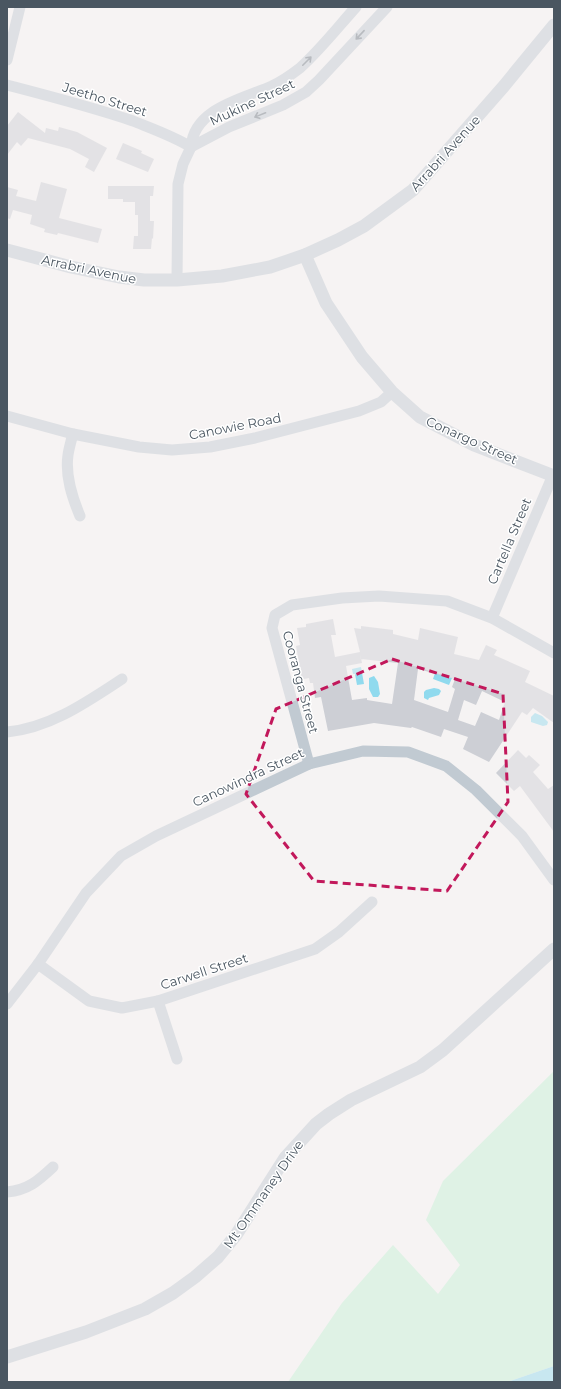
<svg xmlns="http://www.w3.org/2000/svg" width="561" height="1389" font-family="Montserrat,sans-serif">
<rect width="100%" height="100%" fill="#f5f3f3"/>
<!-- green -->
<polygon fill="#c3f1d5" points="554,1071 554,1366 507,1382 288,1382 342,1303 393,1245 438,1294 460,1265 426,1220 443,1181"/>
<!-- water -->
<g fill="#90daee">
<polygon points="361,667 364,684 357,685 355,674 353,674 352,669"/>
<polygon points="435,673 452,678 449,685 433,679"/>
<polygon points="374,676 378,682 380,694 378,697 373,697 369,689 369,678"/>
<polygon points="434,688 439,689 441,691 439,695 429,698 428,700 424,698 424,692 426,690"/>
<polygon points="535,713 542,716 548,722 547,725 543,726 531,722 531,717"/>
<polygon points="554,1366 554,1382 507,1382"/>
</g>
<!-- building -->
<g fill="#cdcfd5" fill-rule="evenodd">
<polygon points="18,112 45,133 46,128 58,131 59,127 77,132 107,148 94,172 85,167 89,159 70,149 28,138 21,146 17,142 7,155 7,126"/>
<polygon points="123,143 142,151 141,153 154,159 148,172 116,159"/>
<polygon points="41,182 67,189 59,218 102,229 98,243 58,233 57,235 44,232 45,229 30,224 32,215 13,210 10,219 7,218 7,187 18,190 16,196 36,201"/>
<polygon points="108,186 154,186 153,196 150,196 150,221 154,221 153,239 152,238 151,249 133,249 134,236 138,236 138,215 135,215 135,202 123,202 123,199 108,199"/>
<path d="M 333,619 L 336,635 L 331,635 L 335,657 L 360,652 L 354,628 L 361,629 L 361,626 L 393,630 L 393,634 L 418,640 L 420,628 L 458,637 L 454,654 L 479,660 L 486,645 L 497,650 L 494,655 L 530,671 L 525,682 L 554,696 L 554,723 L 533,708 L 527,715 L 522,712 L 489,762 L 463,749 L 468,737 L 444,729 L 441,737 L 412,727 L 411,728 L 374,723 L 328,731 L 321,697 L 315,698 L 313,683 L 310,683 L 309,678 L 299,680 L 296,669 L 300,668 L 296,646 L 300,645 L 297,628 L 306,627 L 306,624 ZM 360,654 L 361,659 L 398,663 L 392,704 L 367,700 L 367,698 L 352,700 L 346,666 L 362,663 ZM 418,669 L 455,679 L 452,687 L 455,689 L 448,712 L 414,700 ZM 482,691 L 505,702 L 499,720 L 481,712 L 475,726 L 458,720 L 464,700 L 476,705 Z"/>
<polygon points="518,750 526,758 529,755 540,765 533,772 548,789 554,785 554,832 520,786 514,791 496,773"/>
</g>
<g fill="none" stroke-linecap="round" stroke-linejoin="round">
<!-- minor -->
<g stroke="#c1cad2" stroke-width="11">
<polyline points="7,60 20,7"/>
<path d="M 7,85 C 49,96 92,107 133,121 C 153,129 173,136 191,147"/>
<path d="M 191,147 C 194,108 243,99 272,86 C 282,81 291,75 300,68 C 320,50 338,27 356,7"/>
<polyline points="177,280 178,184 183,164 191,147 229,127 283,105 306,92 319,80 387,7"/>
<polyline points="7,416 73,434 139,447 172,450 210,447 255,438 359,411 381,402 392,392"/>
<path d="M 73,434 C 71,441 69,448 68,455 C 65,476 72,497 80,516"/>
<polyline points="492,618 553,475"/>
<path d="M 7,732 C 50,728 87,702 122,679"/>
<polyline points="309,764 272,628 275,615 292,605 342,598 379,596 447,601 492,618 554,653"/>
<polyline points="38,964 89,1001 122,1008 158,1001 315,949 339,932 372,902"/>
<polyline points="158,1001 177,1059"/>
<polyline points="7,1004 38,964 86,893 121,856 156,836 309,764 363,751 408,752 446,766 476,790 522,836 554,880"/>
<path d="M 7,1192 C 28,1190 38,1181 53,1167"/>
</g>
<!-- tertiary -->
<g stroke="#c1cad2" stroke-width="13">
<polyline points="7,250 71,267 119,277 144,280 177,280 222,276 270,267 305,255 338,240 364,226 413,190 504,86 554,25"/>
<polyline points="305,255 326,303 362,357 392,392 420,417 474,445 554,476"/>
<polyline points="7,1357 86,1332 145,1309 173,1293 195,1277 218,1257 236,1235 285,1158 316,1124 329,1114 351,1100 420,1067 443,1050 554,949"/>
</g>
</g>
<!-- one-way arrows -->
<defs><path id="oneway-shaft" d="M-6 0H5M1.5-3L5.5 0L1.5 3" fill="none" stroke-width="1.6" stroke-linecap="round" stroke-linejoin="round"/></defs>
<g stroke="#6e7983">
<use href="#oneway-shaft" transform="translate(360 35) rotate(133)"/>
<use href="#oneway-shaft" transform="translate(307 61) rotate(-45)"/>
<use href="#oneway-shaft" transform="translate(260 115) rotate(158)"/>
</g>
<!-- marked area -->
<path d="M0 0H561V1389H0ZM 392,659 L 503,694 L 508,802 L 447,891 L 314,881 L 246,794 L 276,709 Z" fill="#f5f3f3" fill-opacity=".55" fill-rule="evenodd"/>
<path fill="none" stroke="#c2185b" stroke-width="3" stroke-dasharray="8 5" stroke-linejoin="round" d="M 392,659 L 503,694 L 508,802 L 447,891 L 314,881 L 246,794 L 276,709 Z"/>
<g text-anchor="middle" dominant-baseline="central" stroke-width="3" stroke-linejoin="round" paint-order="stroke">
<!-- street labels -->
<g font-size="13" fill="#4a5661" stroke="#fff">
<text transform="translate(105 99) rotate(17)">Jeetho Street</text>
<text transform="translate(252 102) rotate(-25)">Mukine Street</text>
<text transform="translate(445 153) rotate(-48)">Arrabri Avenue</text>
<text transform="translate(89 269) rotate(12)">Arrabri Avenue</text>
<text transform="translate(235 426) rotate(-11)">Canowie Road</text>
<text transform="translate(472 440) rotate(24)">Conargo Street</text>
<text transform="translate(509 541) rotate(-67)">Cartella Street</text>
<text transform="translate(301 682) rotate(75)">Cooranga Street</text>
<text transform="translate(248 777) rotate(-25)">Canowindra Street</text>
<text transform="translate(204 971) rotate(-18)">Carwell Street</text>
<text transform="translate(263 1194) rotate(-55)">Mt Ommaney Drive</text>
</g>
</g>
<!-- border -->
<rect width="561" height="1389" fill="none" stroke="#4a5661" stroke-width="16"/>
</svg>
